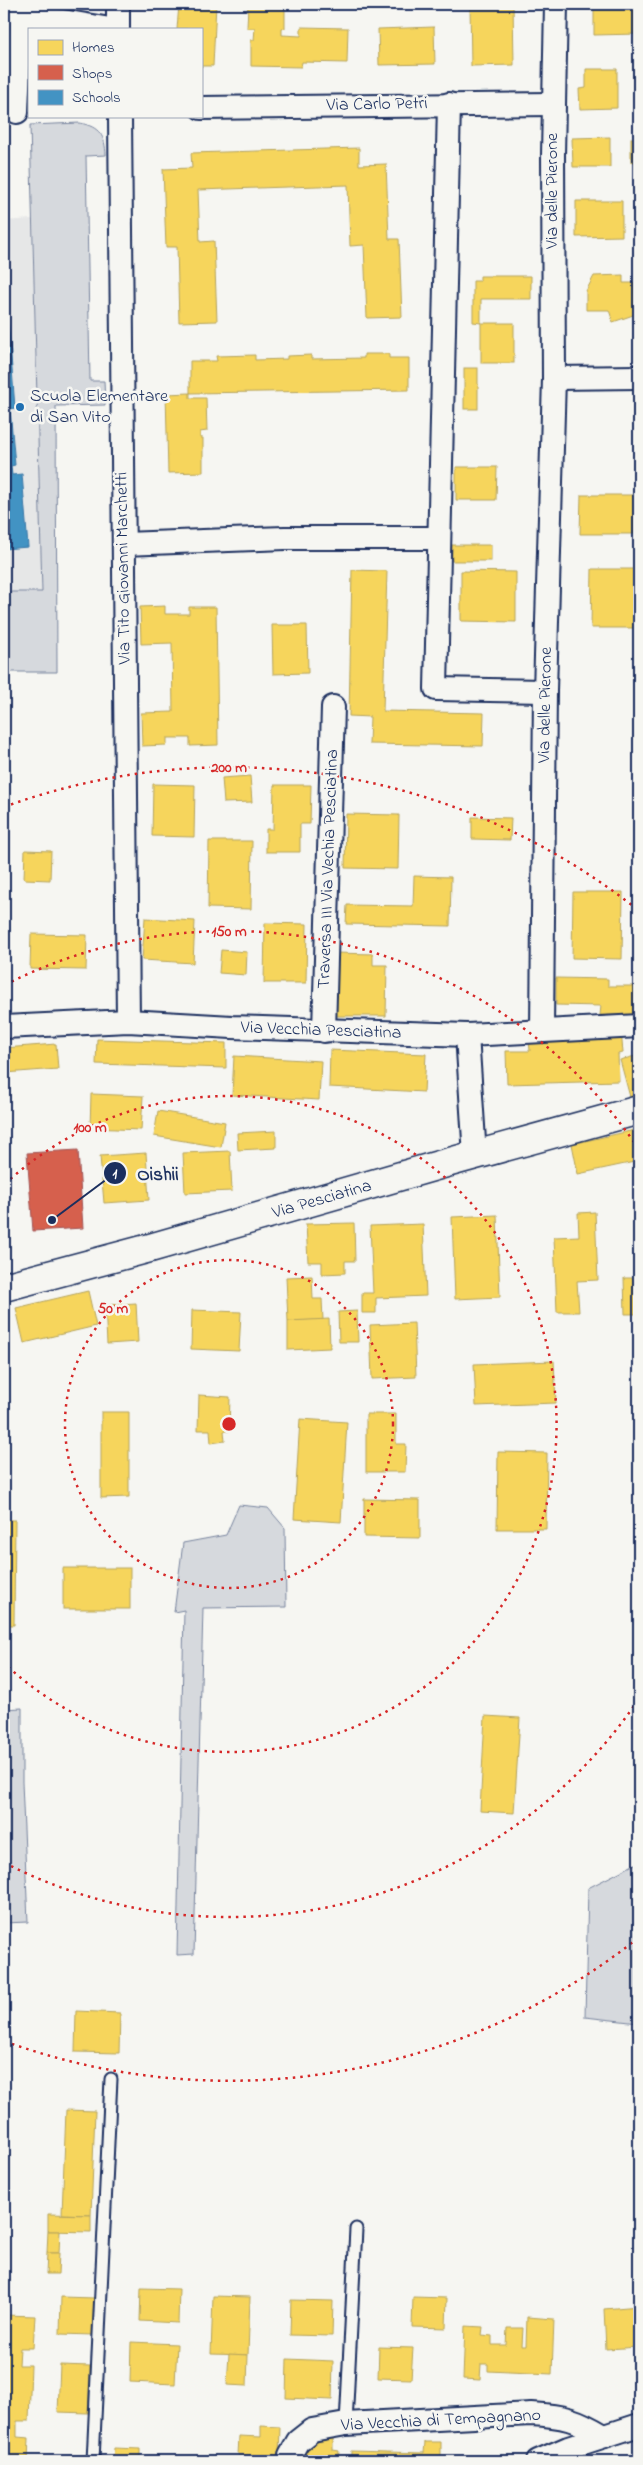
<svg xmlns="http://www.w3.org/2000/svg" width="643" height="2465" font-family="'Indie Flower',sans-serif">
<rect width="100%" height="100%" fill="#f6f6f2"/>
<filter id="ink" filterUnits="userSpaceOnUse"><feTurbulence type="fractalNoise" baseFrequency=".02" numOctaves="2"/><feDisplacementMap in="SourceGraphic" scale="10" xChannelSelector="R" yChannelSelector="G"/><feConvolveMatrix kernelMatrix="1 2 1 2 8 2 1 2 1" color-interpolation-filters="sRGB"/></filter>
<g filter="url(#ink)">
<!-- built -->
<polygon fill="#e6e7e7" points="32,219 42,592 4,592 4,221"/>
<!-- green -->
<g fill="#d6d9dd" stroke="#78849e">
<path d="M 80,123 C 100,127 105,136 106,155 L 86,156 L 90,381 L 104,381 L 105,405 L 56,406 L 57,672 L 5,672 L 7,592 L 42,592 L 30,125 Z"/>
<polygon points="239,1505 268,1508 285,1528 286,1607 203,1608 194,1954 177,1955 184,1610 174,1612 183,1543 226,1535"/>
<polygon points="22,1708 22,1782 28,1922 4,1923 4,1709"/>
<polygon points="639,1862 639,2023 585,2017 588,1888"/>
</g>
<!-- homes -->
<g fill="#f6d55c" stroke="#b4a35d">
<polygon points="179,4 216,4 213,66 201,66 201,29 177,29"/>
<polygon points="248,4 285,4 285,28 282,29 282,35 301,36 301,27 348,28 347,63 302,62 301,67 251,66 251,40 254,40 255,28 247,28"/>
<polygon points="470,4 513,4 514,65 471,66"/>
<polygon points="594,4 639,4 639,34 594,35"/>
<polygon points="4,25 12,27 5,68 4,68"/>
<polygon points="434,27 435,64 379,65 378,29"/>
<polygon points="586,69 617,69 617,108 580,109 579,89 586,88"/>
<polygon points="610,137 610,167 573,167 572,138"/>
<rect x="631" y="138" width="8" height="24"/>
<polygon points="359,148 359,165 386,164 389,239 399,239 402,317 367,318 364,245 350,246 348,185 198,190 200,242 214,241 217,321 179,322 177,247 166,247 163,169 192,168 191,153"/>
<polygon points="576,201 622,201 622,236 576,237"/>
<polygon points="623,275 623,283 635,283 635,294 639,292 639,313 613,322 609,310 586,310 586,291 594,276"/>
<polygon points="480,276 531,276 531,299 481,299 481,323 473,322 473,281 480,281"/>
<rect x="481" y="323" width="33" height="40"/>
<polygon points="364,354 389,354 389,358 409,358 409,390 190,393 190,361 217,361 216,356 255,355 255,360 287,359 287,356 311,355 311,359 364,358"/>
<rect x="464" y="368" width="14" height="41"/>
<polygon points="190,393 190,398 206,398 207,431 200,432 200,438 203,438 203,472 168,473 166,394"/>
<polygon points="456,467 497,467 496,500 456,500"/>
<polygon points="581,495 634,495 634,534 580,534"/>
<rect x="452" y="545" width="39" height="16"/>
<polygon points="592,569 635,569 634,628 591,628"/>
<polygon points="352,570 387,571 383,711 484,713 483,746 369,744 370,717 349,716"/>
<polygon points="461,571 516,572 516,622 461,621"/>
<polygon points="165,606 165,614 189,614 189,607 216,607 218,745 190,746 190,738 167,738 167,745 142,746 141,713 173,712 172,643 141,644 140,607"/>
<polygon points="272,625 307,625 308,673 273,674"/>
<rect x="637" y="641" width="2" height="29"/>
<polygon points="250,776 252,802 224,803 222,778"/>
<polygon points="153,784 195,785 194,837 152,836"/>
<polygon points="274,785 311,785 310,824 300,824 300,852 266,852 266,829 273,829"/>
<polygon points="346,814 399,815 398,869 345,868"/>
<polygon points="472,817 511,818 510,840 472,839"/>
<polygon points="209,841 252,841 251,909 208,908"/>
<polygon points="25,850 51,851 50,880 24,879"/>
<polygon points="414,876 451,877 450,926 346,924 347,905 413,906"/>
<polygon points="573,892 623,892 622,959 572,958"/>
<polygon points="145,918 195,921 193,963 142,960"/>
<polygon points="265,923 307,924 306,983 264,983"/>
<polygon points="31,934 87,935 86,970 30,969"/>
<polygon points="221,950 247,952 246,975 219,973"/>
<polygon points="336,953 373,954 373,965 387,965 386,1016 334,1016"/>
<polygon points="556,978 608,979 608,986 639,986 639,1015 600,1015 601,1006 556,1005"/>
<polygon points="621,1030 623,1053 618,1054 619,1081 507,1084 506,1051 530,1051 529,1039"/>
<polygon points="97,1039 226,1043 226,1068 96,1064"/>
<polygon points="56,1044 58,1069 5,1073 4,1048"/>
<polygon points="330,1050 426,1054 424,1092 329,1087"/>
<polygon points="639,1055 639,1094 630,1097 620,1060"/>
<polygon points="234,1056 321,1061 319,1100 232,1095"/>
<polygon points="91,1094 143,1096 141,1130 90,1128"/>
<polygon points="158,1111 225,1122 221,1147 154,1136"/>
<polygon points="639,1129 639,1161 578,1174 572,1144"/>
<polygon points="276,1131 276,1148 238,1150 237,1133"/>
<polygon points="230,1151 232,1191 185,1193 183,1153"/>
<polygon points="146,1153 149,1200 104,1203 100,1156"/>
<polygon points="4,1201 8,1242 4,1243"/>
<polygon points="595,1212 598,1280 577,1281 579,1312 557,1312 554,1237 579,1236 578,1213"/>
<polygon points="497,1215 500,1297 455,1299 452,1217"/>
<polygon points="354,1223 355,1261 345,1261 345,1273 322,1274 322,1262 308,1262 306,1224"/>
<polygon points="423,1224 426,1296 376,1298 376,1313 362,1313 362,1293 373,1293 370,1226"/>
<polygon points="312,1276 313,1299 322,1299 323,1320 288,1321 286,1277"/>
<polygon points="624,1278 639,1278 639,1314 625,1314"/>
<polygon points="88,1291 96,1326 24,1343 16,1308"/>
<polygon points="136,1303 138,1342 107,1344 105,1305"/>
<polygon points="192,1310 241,1312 239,1351 191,1349"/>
<polygon points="357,1311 358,1342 339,1342 338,1312"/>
<polygon points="329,1319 330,1348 288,1350 288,1321"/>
<polygon points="414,1323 416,1377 372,1379 370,1325"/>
<polygon points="554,1361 556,1403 476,1406 474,1364"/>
<polygon points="199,1395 230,1397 229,1431 224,1431 225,1441 211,1443 210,1430 198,1430"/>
<polygon points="101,1412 129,1412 129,1497 101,1498"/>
<polygon points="366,1414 396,1414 396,1444 406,1444 405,1472 366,1472"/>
<polygon points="300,1419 347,1422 341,1522 294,1519"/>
<polygon points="498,1452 547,1453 546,1529 497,1529"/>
<polygon points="364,1499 420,1500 420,1538 364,1537"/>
<polygon points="4,1520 15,1520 14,1625 4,1625"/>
<rect x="63" y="1568" width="67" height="41"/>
<polygon points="485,1716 520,1718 514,1813 480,1811"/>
<polygon points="76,2011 120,2013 119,2053 75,2052"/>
<polygon points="66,2110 95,2111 91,2215 62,2214"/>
<polygon points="48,2214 91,2215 91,2232 48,2231"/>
<polygon points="48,2231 60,2231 59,2253 47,2253"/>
<polygon points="47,2253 59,2253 58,2274 46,2274"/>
<polygon points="141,2288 179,2289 178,2323 140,2321"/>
<polygon points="213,2296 250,2297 248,2355 211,2354"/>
<polygon points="61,2297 95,2298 93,2335 60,2334"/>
<polygon points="413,2297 447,2298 446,2328 412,2327"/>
<polygon points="291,2300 333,2301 332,2336 290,2335"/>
<polygon points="639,2306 639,2347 606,2349 604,2309"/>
<polygon points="4,2315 35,2316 33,2348 20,2348 19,2365 31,2365 29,2421 17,2421 17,2437 29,2438 28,2461 4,2461"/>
<polygon points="527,2317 554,2319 552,2374 488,2371 488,2364 481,2364 480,2380 463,2379 465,2326 483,2327 482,2335 492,2336 492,2345 506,2345 507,2328 523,2328 522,2346 526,2346"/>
<polygon points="131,2342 177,2344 175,2384 130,2382"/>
<polygon points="379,2347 413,2348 411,2379 378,2378"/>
<polygon points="229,2354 248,2355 247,2386 227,2385"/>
<polygon points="287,2359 333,2361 332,2400 286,2398"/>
<polygon points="60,2365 90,2366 88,2413 58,2412"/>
<polygon points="261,2426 280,2427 279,2456 238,2455 239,2436 261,2437"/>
<polygon points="333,2436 333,2450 339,2451 338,2461 300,2461 301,2449"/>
<polygon points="425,2442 441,2442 441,2461 351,2461 351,2451 424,2453"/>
<polygon points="114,2448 140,2449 140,2461 113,2461"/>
</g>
<!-- shops -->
<polygon fill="#d6604d" stroke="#9e5152" points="78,1150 83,1228 33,1231 27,1153"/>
<!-- schools -->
<polygon fill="#4393c3" stroke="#3775a5" points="4,265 15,408 10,409 15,465 11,466 12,475 22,474 28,547 4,549"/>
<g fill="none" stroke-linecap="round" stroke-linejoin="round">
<defs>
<g id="lane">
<polyline points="346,2424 356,2229"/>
<polyline points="93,2461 111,2079"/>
</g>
<g id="street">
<polyline points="118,4 118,29"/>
<polyline points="4,11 110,29"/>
<polyline points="449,104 436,689 545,691"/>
<polyline points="201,108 554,104"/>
<polyline points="17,112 21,14"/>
<polyline points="120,116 128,1021"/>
<polyline points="554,378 639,377"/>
<polyline points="124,544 285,538 438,538"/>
<polyline points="4,1027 128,1021 232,1027 467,1035 639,1026"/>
<polyline points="324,1031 333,707"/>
<polyline points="542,1031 545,691 554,378 553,155 556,4"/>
<polyline points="467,1035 475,1156"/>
<path d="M 290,2461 L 290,2455 L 298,2441 L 312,2430 L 346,2424 L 531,2414 C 564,2416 576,2419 604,2436"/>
<polyline points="538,2461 568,2448 639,2425"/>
</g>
<polyline id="primary" points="4,1287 150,1248 439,1165 639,1110"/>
</defs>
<!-- lane casing -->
<use href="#lane" stroke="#1b2f5e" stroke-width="15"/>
<!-- street casing -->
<use href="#street" stroke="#1b2f5e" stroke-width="26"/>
<!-- primary casing -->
<use href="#primary" stroke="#1b2f5e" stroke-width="31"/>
<!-- lane -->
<use href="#lane" stroke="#f6f6f2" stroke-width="11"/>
<!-- street -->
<use href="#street" stroke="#f6f6f2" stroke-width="22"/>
<!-- primary -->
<use href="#primary" stroke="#f6f6f2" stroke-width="28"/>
</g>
</g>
<!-- distance rings -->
<g fill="none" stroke="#d62828" stroke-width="2.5" stroke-dasharray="2.5 5">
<circle cx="229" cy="1424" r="164"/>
<path d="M5 1184A328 328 0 1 1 5 1664"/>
<path d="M638 1700A493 493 0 0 1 5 1863M5 985A493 493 0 0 1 638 1148"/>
<path d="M638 1938A657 657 0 0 1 4 2041M4 807A657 657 0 0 1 638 910"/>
</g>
<!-- markers -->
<circle fill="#1f6fb2" stroke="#f6f6f2" stroke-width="2" cx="20" cy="407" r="5"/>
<g text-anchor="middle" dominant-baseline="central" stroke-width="5" stroke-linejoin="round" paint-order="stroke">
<!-- street labels -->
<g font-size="18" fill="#1b2f5e" stroke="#f6f6f2">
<text transform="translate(377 105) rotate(-1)">Via Carlo Petri</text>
<text transform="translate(553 191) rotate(-90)">Via delle Pierone</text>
<text transform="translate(124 568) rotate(-91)">Via Tito Giovanni Marchetti</text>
<text transform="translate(546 705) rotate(-89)">Via delle Pierone</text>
<text transform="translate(329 869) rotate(-88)">Traversa III Via Vechia Pesciatina</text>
<text transform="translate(321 1031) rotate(2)">Via Vecchia Pesciatina</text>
<text transform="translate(322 1200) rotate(-16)">Via Pesciatina</text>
<text transform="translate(441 2421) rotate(-3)">Via Vecchia di Tempagnano</text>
</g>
<!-- poi labels -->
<g font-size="18" fill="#1b2f5e" stroke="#f6f6f2" text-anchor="start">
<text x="30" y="397">Scuola Elementare<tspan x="30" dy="21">di San Vito</tspan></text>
</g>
</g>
<circle cx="229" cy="1424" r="8" fill="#d62828" stroke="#f6f6f2" stroke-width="2.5"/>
<g font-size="15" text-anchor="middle" font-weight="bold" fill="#d62828" stroke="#f6f6f2" stroke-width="5" stroke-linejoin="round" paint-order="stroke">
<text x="229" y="772">200 m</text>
<text x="229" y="936">150 m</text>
<text x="90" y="1132">100 m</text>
<text x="113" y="1313">50 m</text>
</g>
<!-- callouts -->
<path fill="none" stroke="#1b2f5e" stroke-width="2" d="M52 1220L115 1173"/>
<g fill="#1b2f5e" stroke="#f6f6f2" stroke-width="2">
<circle cx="52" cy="1220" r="5"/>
<circle cx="115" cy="1173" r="12"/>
</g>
<g font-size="15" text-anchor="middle" font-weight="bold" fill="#fff">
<text x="115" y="1178">1</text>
</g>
<g font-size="19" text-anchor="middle" font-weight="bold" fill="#1b2f5e" stroke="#f6f6f2" stroke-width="5" stroke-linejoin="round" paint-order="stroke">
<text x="158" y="1180">Oishii</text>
</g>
<!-- margin -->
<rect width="643" height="2465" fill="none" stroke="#f6f6f2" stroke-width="20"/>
<rect x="10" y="10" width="623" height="2445" fill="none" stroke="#1b2f5e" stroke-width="2" filter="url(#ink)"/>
<!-- legend -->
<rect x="28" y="28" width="175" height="90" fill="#f6f6f2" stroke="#9ea6b7"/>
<rect x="38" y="40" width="25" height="15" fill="#f6d55c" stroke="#9ea6b7"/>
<text x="72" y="52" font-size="15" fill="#1b2f5e">Homes</text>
<rect x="38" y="65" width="25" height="15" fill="#d6604d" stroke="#9ea6b7"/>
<text x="72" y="78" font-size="15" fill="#1b2f5e">Shops</text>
<rect x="38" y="90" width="25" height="15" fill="#4393c3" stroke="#9ea6b7"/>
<text x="72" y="102" font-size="15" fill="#1b2f5e">Schools</text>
</svg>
